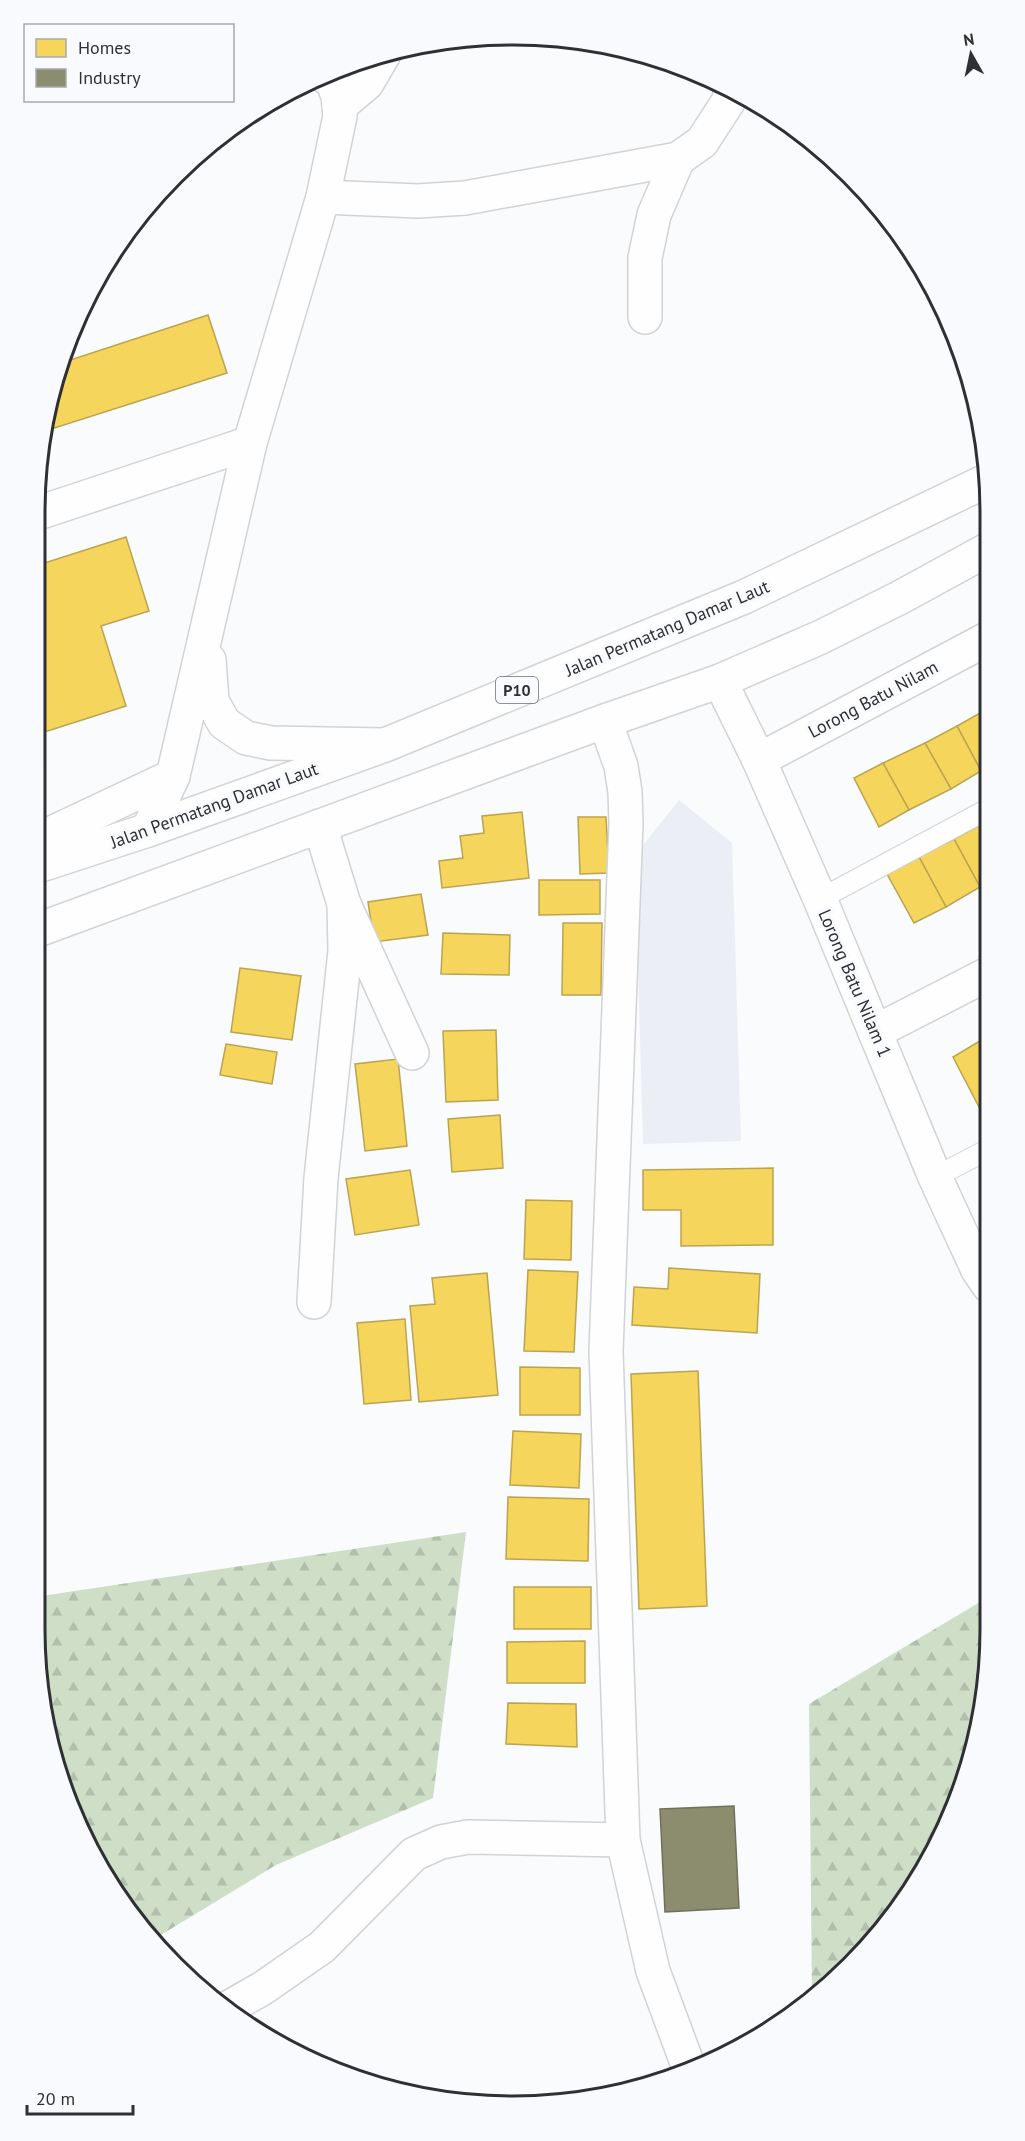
<svg xmlns="http://www.w3.org/2000/svg" width="1025" height="2141" font-family="'PT Sans',sans-serif">
<defs>
<pattern id="forest-firs" width="22" height="20" patternUnits="userSpaceOnUse" patternTransform="scale(1.5)"><rect width="22" height="20" fill="#cedec7"/><path d="M5 1l3.5 6h-7zM16 11l3.5 6h-7z" fill="#b1bfab"/></pattern>
</defs>
<rect width="100%" height="100%" fill="#f9fbfd"/>
<!-- built -->
<polygon fill="#ebeef5" points="679,800 732,843 741,1141 643,1144 635,855"/>
<!-- forest -->
<g fill="url(#forest-firs)">
<polygon points="466,1532 433,1798 276,1865 154,1939 133,1920 60,1782 35,1629 35,1597"/>
<polygon points="990,1596 990,1629 981,1722 954,1812 872,1944 812,2000 809,1704"/>
</g>
<!-- homes -->
<g fill="#f6d55c" stroke="#baa450" stroke-width="1.5">
<polygon points="208,315 227,373 42,432 44,419 61,363"/>
<polygon points="126,537 149,611 101,626 126,706 35,735 35,566"/>
<polygon points="987,709 987,768 981,771 957,726"/>
<polygon points="957,726 981,771 951,789 925,743"/>
<polygon points="925,743 951,789 909,810 883,763"/>
<polygon points="883,763 909,810 879,827 854,778"/>
<polygon points="522,812 529,878 442,888 439,861 463,858 460,836 484,833 482,816"/>
<polygon points="578,817 606,817 609,873 580,874"/>
<polygon points="982,824 988,835 988,883 980,887 954,839"/>
<polygon points="954,839 980,887 946,907 919,857"/>
<polygon points="919,857 946,907 914,923 887,874"/>
<polygon points="539,880 600,880 600,914 539,915"/>
<polygon points="421,894 428,935 374,942 368,902"/>
<polygon points="563,923 602,923 601,995 562,995"/>
<polygon points="443,933 510,935 509,975 441,974"/>
<polygon points="240,968 301,976 292,1040 231,1032"/>
<polygon points="496,1030 498,1100 446,1102 443,1031"/>
<polygon points="983,1039 988,1049 989,1102 979,1107 953,1057"/>
<polygon points="226,1044 277,1052 272,1084 220,1075"/>
<polygon points="398,1059 407,1146 365,1151 355,1064"/>
<polygon points="500,1115 503,1168 452,1172 448,1119"/>
<polygon points="773,1168 773,1245 681,1246 681,1210 643,1210 643,1170"/>
<polygon points="410,1170 419,1225 355,1235 346,1179"/>
<polygon points="526,1200 572,1201 571,1260 524,1259"/>
<polygon points="669,1268 760,1274 757,1333 632,1325 634,1287 668,1289"/>
<polygon points="528,1270 578,1272 574,1352 524,1351"/>
<polygon points="487,1273 498,1395 419,1402 410,1306 435,1304 432,1278"/>
<polygon points="405,1319 411,1400 364,1404 357,1323"/>
<polygon points="520,1367 580,1368 580,1415 520,1415"/>
<polygon points="698,1371 707,1606 639,1609 631,1374"/>
<polygon points="513,1431 581,1434 579,1488 510,1485"/>
<polygon points="508,1497 589,1499 588,1561 506,1559"/>
<rect x="514" y="1587" width="77" height="42"/>
<polygon points="585,1641 585,1683 507,1683 507,1642"/>
<polygon points="508,1703 576,1704 577,1747 506,1744"/>
</g>
<!-- industry -->
<polygon fill="#8c8c6e" stroke="#70705c" stroke-width="1.5" points="734,1806 739,1908 665,1912 660,1809"/>
<g fill="none" stroke-linecap="round" stroke-linejoin="round">
<defs>
<g id="lane">
<polyline points="820,899 988,809"/>
<polyline points="935,1177 989,1149"/>
</g>
<g id="street">
<polyline points="339,107 367,83 384,54"/>
<polyline points="323,197 418,201 465,198 678,159 702,142 728,102 731,91"/>
<polyline points="645,317 645,258 654,215 678,159"/>
<polyline points="35,514 250,443"/>
<polyline points="209,660 212,701 224,723 246,738 271,743 383,745"/>
<polyline points="720,681 759,760 820,899 935,1177 978,1270 989,1286"/>
<polyline points="605,721 621,766 625,792 626,823 606,1351 623,1840 653,1971 689,2068"/>
<polyline points="759,760 987,639"/>
<polyline points="320,826 344,904 412,1053"/>
<polyline points="148,830 173,776 250,443 323,197 340,116 338,96 333,83 323,74"/>
<polyline points="875,1032 988,974"/>
<polyline points="314,1302 321,1178 345,951 344,904"/>
<polyline points="228,2008 263,1988 322,1947 414,1854 441,1842 468,1837 623,1840"/>
</g>
<g id="highway">
<polyline points="35,841 173,776"/>
<polyline points="35,867 148,830 385,745 744,597 986,481"/>
<polyline points="35,931 605,721 720,681 821,637 899,598 987,550"/>
</g>
</defs>
<!-- lane casing -->
<use href="#lane" stroke="#d1d3d5" stroke-width="22"/>
<!-- street casing -->
<use href="#street" stroke="#d1d3d5" stroke-width="36"/>
<!-- highway casing -->
<use href="#highway" stroke="#d1d3d5" stroke-width="36"/>
<!-- lane -->
<use href="#lane" stroke="#fefeff" stroke-width="20"/>
<!-- street -->
<use href="#street" stroke="#fefeff" stroke-width="33"/>
<!-- highway -->
<use href="#highway" stroke="#fefeff" stroke-width="33"/>
</g>
<g text-anchor="middle" dominant-baseline="central" stroke-width="6" stroke-linejoin="round" paint-order="stroke">
<!-- shield labels -->
<rect fill="#f8fafe" stroke="#6b6d70" stroke-width="1.5" x="496" y="677" width="42" height="26" rx="4.5"/>
<g font-size="16" font-weight="bold" fill="#2f3033">
<text x="517" y="690">P10</text>
</g>
<!-- street labels -->
<g font-size="18" fill="#2f3033" stroke="#f8fafe">
<text transform="translate(667 628) rotate(-23)">Jalan Permatang Damar Laut</text>
<text transform="translate(873 699) rotate(-28)">Lorong Batu Nilam</text>
<text transform="translate(214 805) rotate(-20)">Jalan Permatang Damar Laut</text>
<text transform="translate(855 983) rotate(67)">Lorong Batu Nilam 1</text>
</g>
</g>
<!-- crop -->
<path d="M0 0H1025V2141H0ZM512 45H513A467 467 0 0 1 980 512V1629A467 467 0 0 1 513 2096H512A467 467 0 0 1 45 1629V512A467 467 0 0 1 512 45Z" fill="#f8fafe" fill-rule="evenodd"/>
<path fill="none" stroke="#2f3033" stroke-width="3" d="M512 45H513A467 467 0 0 1 980 512V1629A467 467 0 0 1 513 2096H512A467 467 0 0 1 45 1629V512A467 467 0 0 1 512 45Z"/>
<!-- legend -->
<rect x="24" y="24" width="210" height="78" fill="#f8fafe" stroke="#a8a9ad" stroke-width="1.5"/>
<rect x="36" y="39" width="30" height="18" fill="#f6d55c" stroke="#a8a9ad" stroke-width="1.5"/>
<text x="78" y="54" font-size="18" fill="#2f3033">Homes</text>
<rect x="36" y="69" width="30" height="18" fill="#8c8c6e" stroke="#a8a9ad" stroke-width="1.5"/>
<text x="78" y="84" font-size="18" fill="#2f3033">Industry</text>
<!-- north arrow -->
<g transform="translate(971 54) rotate(351)" stroke="#f8fafe" stroke-width="4.5" paint-order="stroke">
<path d="M0-4.5L10 22L0 15L-10 22Z" fill="#2f3033"/>
<text y="-9" font-size="16" font-weight="bold" text-anchor="middle" fill="#2f3033">N</text>
</g>
<!-- scale -->
<path d="M27 2105v9h106v-9" fill="none" stroke="#2f3033" stroke-width="3"/>
<text x="36" y="2105" font-size="18" fill="#2f3033" stroke="#f8fafe" stroke-width="4.5" paint-order="stroke">20 m</text>
</svg>
